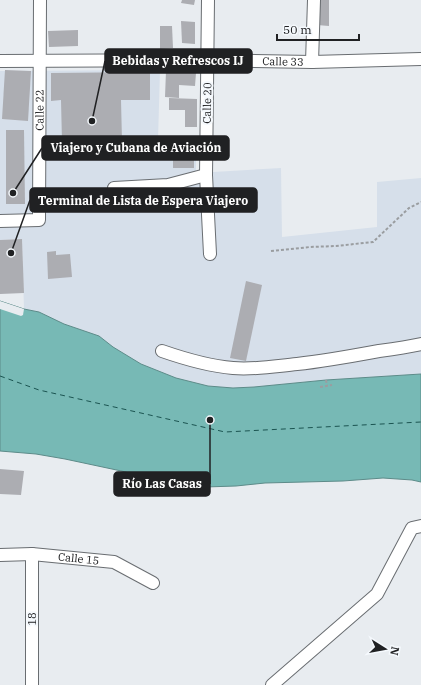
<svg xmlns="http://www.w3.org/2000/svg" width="421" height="685" font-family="'IBM Plex Serif',serif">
<rect width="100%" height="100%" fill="#e8ecf0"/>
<!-- built -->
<polygon fill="#d6dfea" points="160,70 158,140 196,141 196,173 281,168 282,237 377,227 377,182 421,178 421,374 326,380 254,387 233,388 208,386 176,378 141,364 113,347 99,336 64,324 39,312 24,309 22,239 0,240 0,71"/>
<!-- water -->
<polygon fill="#77b9b5" stroke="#5d8b89" points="0,301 24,309 39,312 64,324 99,336 113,347 141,364 176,378 208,386 233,388 254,387 326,380 421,374 421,482 412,480 383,478 343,481 265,483 236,486 205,487 184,492 165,490 149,486 126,472 65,459 36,454 0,451"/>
<!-- pier -->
<polygon fill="#e8ecf0" points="0,301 24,309 23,315 21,316 0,309"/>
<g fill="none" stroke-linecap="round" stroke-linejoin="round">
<!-- ferry -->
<polyline stroke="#1b5451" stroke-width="1" stroke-dasharray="5 4" stroke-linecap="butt" points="0,376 39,390 225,432 421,422"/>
</g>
<!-- building -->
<g fill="#acadb2">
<polygon points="182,0 195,0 194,5 181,3"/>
<polygon points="317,0 329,0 329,26 317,25"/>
<polygon points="181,21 195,22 195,44 182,43"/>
<polygon points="160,26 172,26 173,48 160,49"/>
<polygon points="78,30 78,46 49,47 48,31"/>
<polygon points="5,70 31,71 28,121 2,119"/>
<polygon points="166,71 196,73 195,86 179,85 179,98 165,97"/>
<polygon points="150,72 150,100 121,100 122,141 62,142 61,100 51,101 51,73"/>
<polygon points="169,98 197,99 197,127 185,127 185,110 169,110"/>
<polygon points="6,130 24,130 25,204 6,204"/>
<rect x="173" y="142" width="21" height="26"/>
<polygon points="22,239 24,293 0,294 0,240"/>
<polygon points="56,251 56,255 70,254 72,277 48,279 47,252"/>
<polygon points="246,281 262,285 246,361 230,358"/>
<polygon points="0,469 24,471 21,495 0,494"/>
</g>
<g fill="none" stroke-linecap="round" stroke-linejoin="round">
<defs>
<g id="minor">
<polyline points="208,0 206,175 210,254"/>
<path id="s1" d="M 0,61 L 208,60 L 312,62 L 421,59"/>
<polyline points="312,62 314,0"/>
<polyline points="114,188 168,185 206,175"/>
<path id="s2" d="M 0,221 L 39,220 L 40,0"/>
<path d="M 162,351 C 185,359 209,366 233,368 C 255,370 276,366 297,364 C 325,361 352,356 379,351 C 393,349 407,347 421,344"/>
<path id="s3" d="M 0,555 L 32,554 L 114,562 L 153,583"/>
<polyline points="32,685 32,554"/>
<polyline points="272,685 377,594 412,528 421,526"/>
</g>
</defs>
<!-- minor casing -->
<use href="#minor" stroke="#696d71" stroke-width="14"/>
<!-- path -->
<g stroke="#9a9da0" stroke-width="2" stroke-dasharray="3 2" stroke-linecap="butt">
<polyline points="271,251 310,247 336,246 373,242 409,208 421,202"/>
<polyline points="326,380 327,386"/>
<polyline points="320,387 332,385"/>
</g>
<!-- minor -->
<use href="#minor" stroke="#fff" stroke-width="12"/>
</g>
<g text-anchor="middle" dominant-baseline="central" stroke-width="4" stroke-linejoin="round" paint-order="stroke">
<!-- street labels -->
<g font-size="11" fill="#202123" stroke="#f5f9fd">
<text stroke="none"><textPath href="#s1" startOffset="283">Calle 33</textPath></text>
<text transform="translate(207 103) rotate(-89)">Calle 20</text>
<text stroke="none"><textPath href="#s2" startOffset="149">Calle 22</textPath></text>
<text stroke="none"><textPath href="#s3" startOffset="79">Calle 15</textPath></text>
<text transform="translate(32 619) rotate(-90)">18</text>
</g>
</g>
<!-- callouts -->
<path fill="none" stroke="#202123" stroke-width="1.5" d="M92 121L105 61M13 193L42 148M11 253L30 200M210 420L210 484"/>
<g fill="#202123" stroke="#f5f9fd" stroke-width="1.5">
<circle cx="92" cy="121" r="4"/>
<circle cx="13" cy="193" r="4"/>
<circle cx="11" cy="253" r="4"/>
<circle cx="210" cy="420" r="4"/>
</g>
<g fill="#202123" stroke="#202123" stroke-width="1.5">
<rect x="105" y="49" width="147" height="24" rx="4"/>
<rect x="42" y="136" width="187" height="24" rx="4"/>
<rect x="30" y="188" width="227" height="24" rx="4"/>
<rect x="114" y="472" width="96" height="24" rx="4"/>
</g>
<g font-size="12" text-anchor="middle" font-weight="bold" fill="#fff">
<text x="178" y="65">Bebidas y Refrescos IJ</text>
<text x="136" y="152">Viajero y Cubana de Aviación</text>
<text x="143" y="205">Terminal de Lista de Espera Viajero</text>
<text x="162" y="488">Río Las Casas</text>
</g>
<!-- north arrow -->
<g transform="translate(385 649) rotate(101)" stroke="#f5f9fd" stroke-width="3" paint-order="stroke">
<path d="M0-3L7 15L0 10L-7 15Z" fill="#202123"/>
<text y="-6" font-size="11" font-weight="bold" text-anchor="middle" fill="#202123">N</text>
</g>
<!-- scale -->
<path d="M277 34v6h82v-6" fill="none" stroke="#202123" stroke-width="2"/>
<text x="283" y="34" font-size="12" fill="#202123" stroke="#f5f9fd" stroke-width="3" paint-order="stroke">50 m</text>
</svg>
